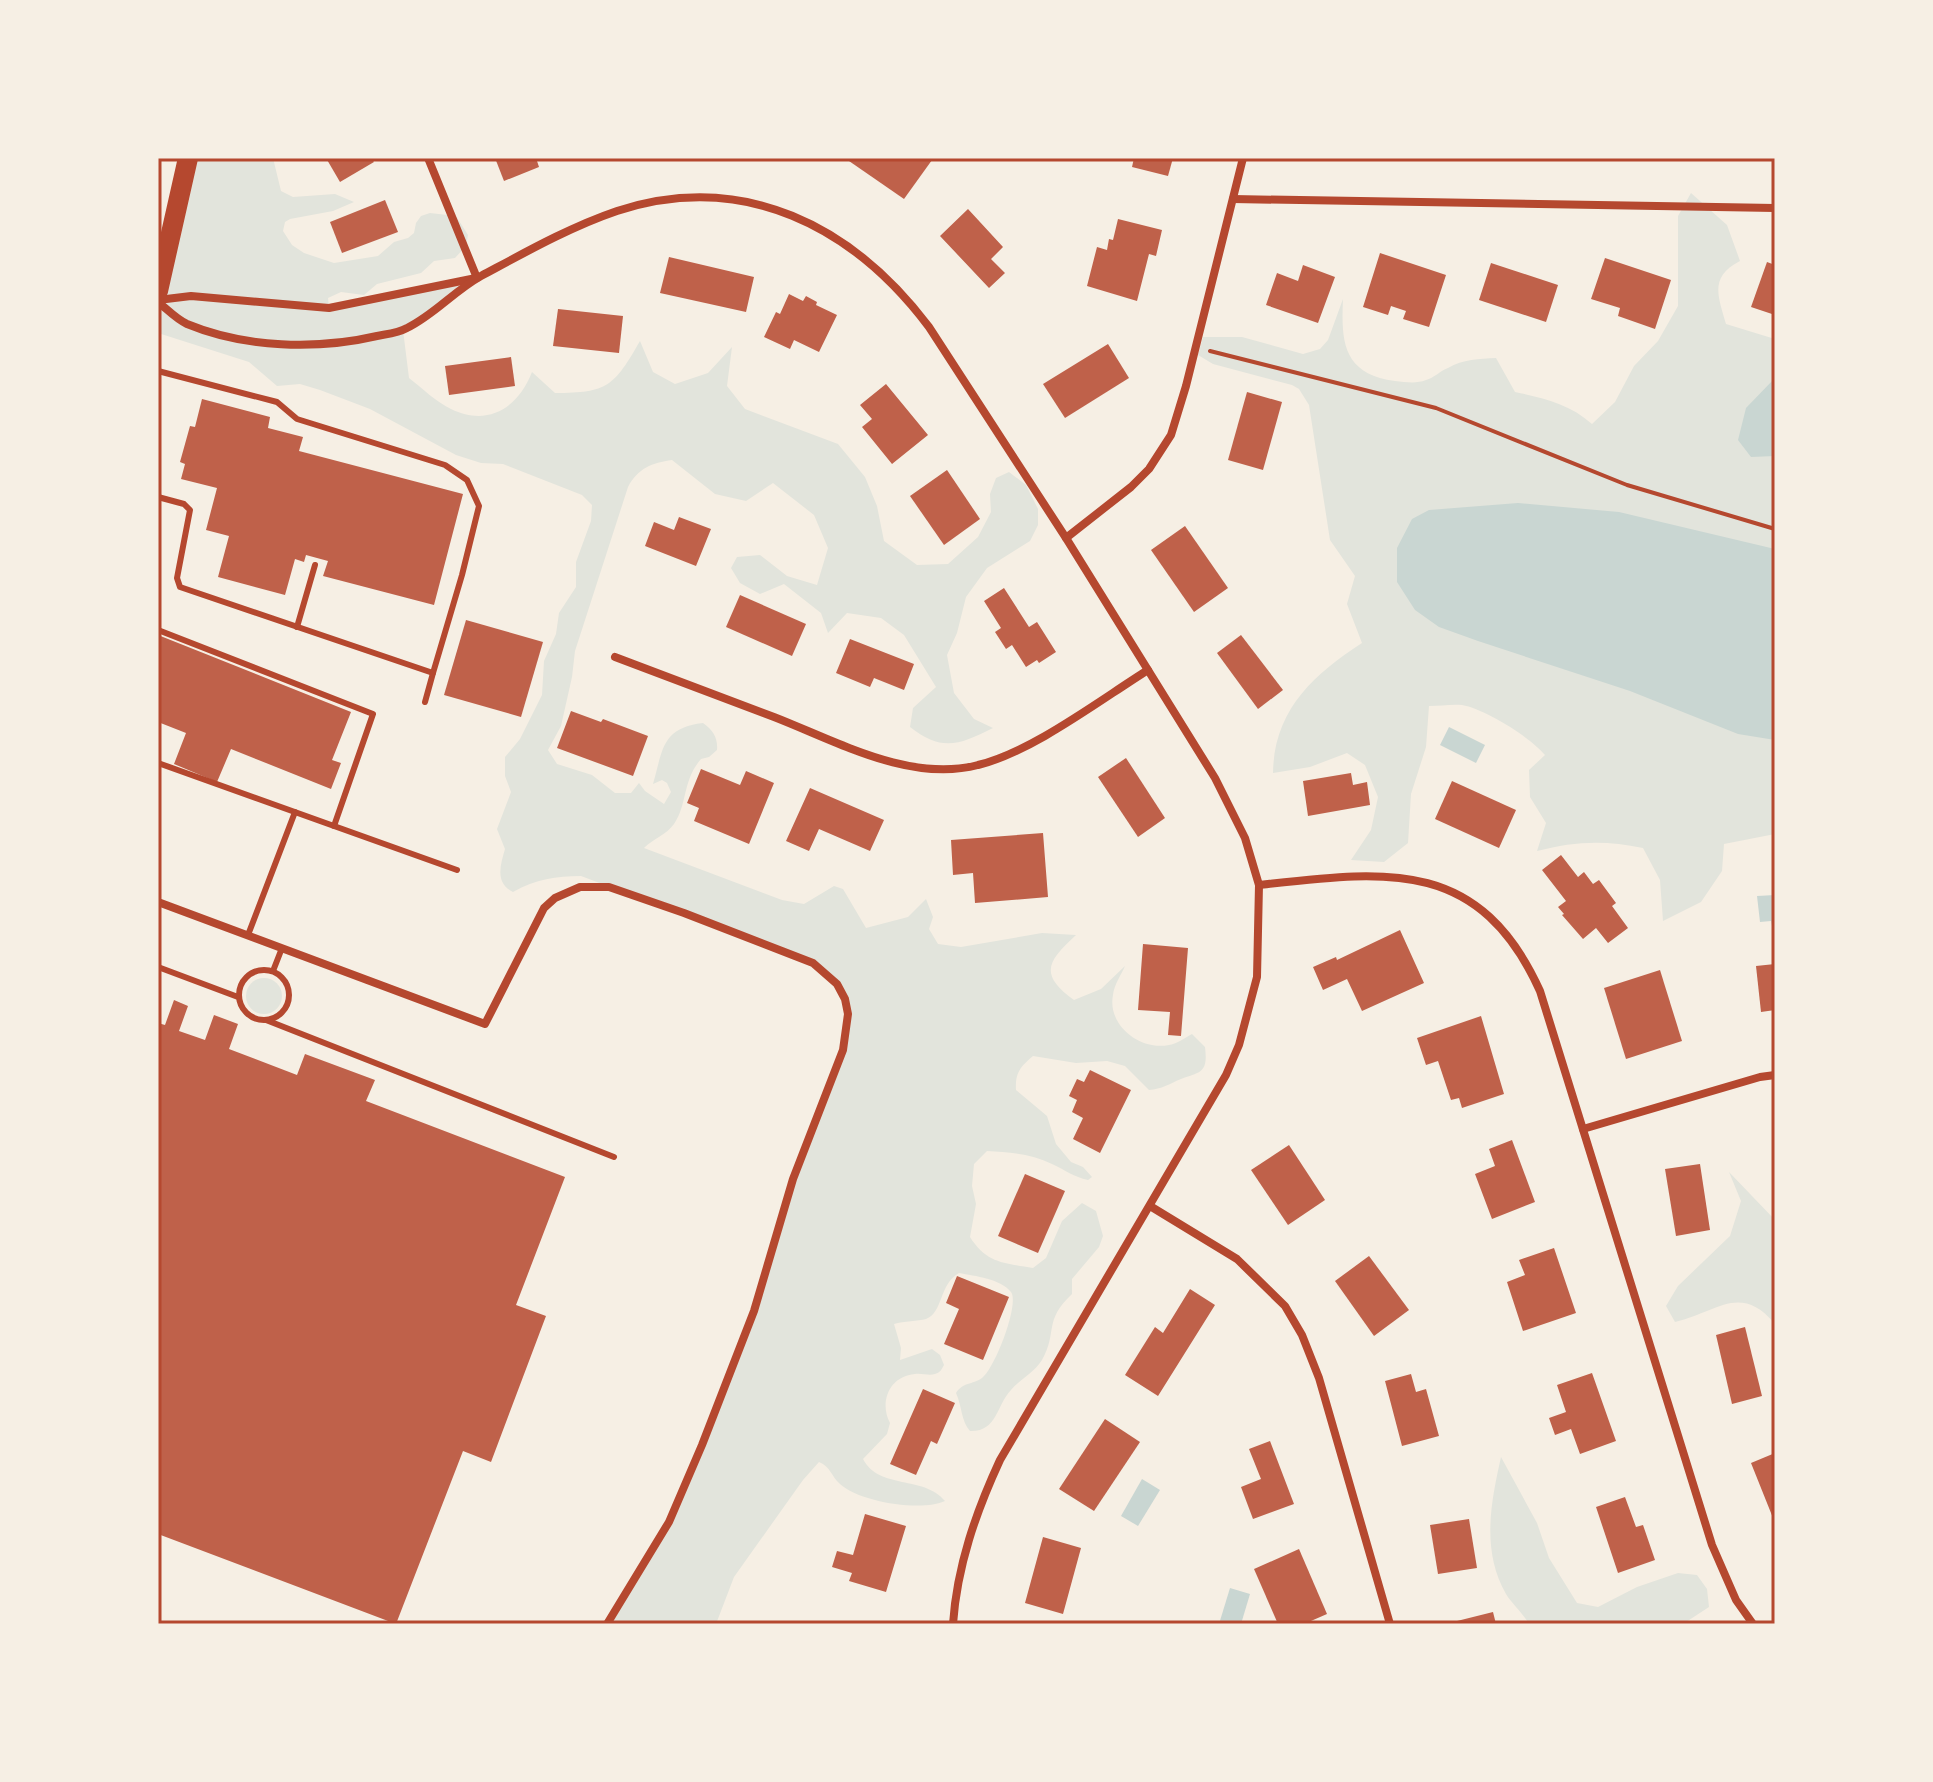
<svg xmlns="http://www.w3.org/2000/svg" width="1933" height="1782" font-family="Ubuntu,sans-serif">
<rect width="100%" height="100%" fill="#f6efe4"/>
<!-- green -->
<g fill="#e2e4dc">
<path d="M 188,158 L 273,158 L 281,191 L 293,197 L 335,194 L 354,202 L 333,211 L 290,219 L 285,222 L 283,231 L 292,245 L 304,253 L 334,263 L 378,256 L 394,242 L 408,238 L 414,233 L 416,223 L 421,216 L 430,213 L 456,216 L 468,235 L 466,246 L 455,258 L 434,261 L 421,273 L 377,284 L 364,295 L 341,292 L 328,298 L 329,307 L 477,278 L 403,330 L 409,378 C 422,388 436,402 451,409 C 488,427 518,408 532,372 L 555,393 C 608,393 614,386 640,341 L 653,372 L 675,384 L 708,373 L 732,347 L 727,386 L 745,409 L 838,444 L 865,477 L 877,506 L 884,541 L 917,565 L 948,564 L 978,537 L 991,512 L 990,494 L 996,478 L 1009,472 L 1026,485 L 1038,509 L 1038,525 L 1030,541 L 987,568 L 966,597 L 957,633 L 947,655 L 954,693 L 974,719 L 993,728 C 959,745 942,752 910,727 L 913,708 L 936,687 L 904,635 L 881,618 L 847,613 L 828,633 L 821,613 L 784,584 L 760,594 L 740,583 L 731,568 L 737,557 L 760,555 L 787,576 L 817,585 L 828,548 L 814,515 L 773,483 L 746,501 L 715,494 L 672,460 C 652,463 638,468 628,487 L 575,651 L 572,677 L 561,726 L 548,750 L 557,764 L 592,775 L 615,793 L 631,793 L 639,783 L 645,791 L 664,804 L 671,792 L 667,783 L 662,780 L 653,784 C 663,750 661,728 703,723 C 713,730 718,738 717,750 L 709,757 L 701,759 C 682,781 688,803 674,824 C 666,835 653,839 644,848 L 782,900 L 804,904 L 834,886 L 843,889 L 866,928 L 908,917 L 926,899 L 933,917 L 929,929 L 938,944 L 961,947 L 1042,933 L 1076,935 C 1048,961 1038,974 1074,1000 L 1101,989 L 1125,966 C 1121,975 1114,985 1113,995 C 1107,1025 1140,1051 1169,1045 C 1176,1044 1185,1038 1192,1034 L 1205,1047 C 1208,1072 1202,1072 1181,1079 C 1169,1084 1162,1089 1149,1090 L 1125,1066 L 1107,1061 L 1076,1063 L 1033,1056 C 1020,1067 1015,1073 1016,1090 L 1047,1116 L 1056,1144 L 1071,1162 L 1083,1167 L 1092,1177 L 1088,1180 C 1074,1177 1065,1170 1052,1164 C 1032,1154 1010,1152 987,1151 L 974,1164 L 972,1186 L 976,1204 L 970,1237 C 987,1264 1005,1263 1033,1268 L 1046,1258 L 1062,1221 L 1082,1203 L 1096,1211 L 1103,1236 L 1099,1247 L 1072,1279 L 1072,1294 C 1043,1321 1058,1332 1042,1360 C 1033,1374 1020,1379 1011,1390 C 996,1406 997,1432 970,1431 C 961,1421 962,1406 956,1393 C 963,1382 972,1385 982,1378 C 994,1370 1020,1304 1011,1292 C 1001,1279 975,1276 959,1273 C 939,1284 943,1313 926,1319 C 918,1321 904,1321 894,1324 L 901,1348 L 900,1360 L 932,1349 L 940,1355 L 944,1365 C 941,1370 941,1372 935,1374 C 929,1376 922,1373 915,1374 C 889,1376 879,1403 890,1423 L 887,1434 L 863,1459 C 879,1490 924,1475 945,1501 C 922,1512 859,1502 840,1484 C 831,1476 831,1467 819,1462 L 803,1480 L 734,1577 L 716,1624 L 607,1624 L 669,1522 L 754,1311 L 793,1179 L 843,1050 L 845,999 L 813,963 L 581,876 C 556,876 536,879 513,892 C 495,883 500,866 505,849 L 497,829 L 511,792 L 505,776 L 505,757 L 520,739 L 542,695 L 544,661 L 556,634 L 559,613 L 576,587 L 576,562 L 591,521 L 592,505 L 582,495 L 503,464 L 481,463 L 456,455 L 370,409 L 320,390 L 300,384 L 277,386 L 249,362 L 158,333 L 158,292 Z"/>
<path d="M 1691,193 L 1727,225 L 1740,261 C 1709,277 1718,296 1726,324 L 1775,339 L 1775,834 L 1724,844 L 1722,871 L 1701,902 L 1663,921 L 1660,880 L 1643,848 C 1605,840 1575,841 1537,851 L 1546,823 L 1530,797 L 1529,770 L 1545,755 C 1530,737 1485,709 1462,705 C 1452,704 1440,706 1429,706 L 1426,747 L 1411,794 L 1408,843 L 1384,862 L 1351,860 L 1371,830 L 1378,797 L 1365,765 L 1347,753 L 1310,767 L 1273,773 C 1274,710 1313,675 1362,643 L 1347,604 L 1355,576 L 1330,540 L 1309,405 L 1299,389 L 1292,385 L 1213,364 L 1198,355 L 1203,337 L 1242,337 L 1303,354 L 1320,349 L 1328,340 L 1343,299 C 1341,342 1343,374 1395,381 C 1406,382 1416,384 1426,380 C 1434,378 1440,371 1448,368 C 1463,359 1479,359 1496,358 L 1515,392 C 1544,398 1570,404 1592,424 L 1615,402 L 1634,366 L 1658,341 L 1678,306 L 1678,216 Z"/>
<circle cx="264" cy="996" r="18"/>
<path d="M 1729,1172 L 1775,1220 L 1775,1324 C 1740,1282 1716,1313 1675,1322 L 1666,1306 L 1678,1286 L 1730,1236 L 1741,1201 Z"/>
<path d="M 1501,1457 L 1537,1523 L 1549,1558 L 1577,1603 L 1598,1607 L 1637,1587 L 1678,1573 L 1697,1575 L 1707,1589 L 1709,1607 L 1683,1624 L 1529,1624 C 1523,1613 1512,1604 1506,1594 C 1481,1550 1491,1502 1501,1457 Z"/>
</g>
<!-- water -->
<g fill="#c9d6d2">
<polygon points="1775,378 1775,456 1751,457 1738,440 1746,408"/>
<polygon points="1518,503 1619,512 1775,549 1775,740 1738,734 1630,691 1478,641 1439,627 1415,610 1397,582 1397,548 1412,519 1429,510"/>
<polygon points="1449,727 1485,745 1476,763 1440,745"/>
<polygon points="1775,895 1775,925 1772,926 1771,921 1760,922 1757,896"/>
<polygon points="1142,1479 1160,1490 1138,1526 1121,1516"/>
<polygon points="1230,1588 1250,1594 1241,1624 1219,1624"/>
</g>
<!-- building -->
<g fill="#bf614a">
<polygon points="326,158 371,158 374,162 340,182"/>
<polygon points="495,158 536,158 539,167 504,181"/>
<polygon points="851,158 928,158 932,160 904,199 849,161"/>
<polygon points="1134,158 1173,158 1168,176 1132,167"/>
<polygon points="385,200 398,232 342,253 330,222"/>
<polygon points="968,209 1003,247 991,259 1005,273 989,288 940,236"/>
<polygon points="1118,219 1162,230 1156,256 1149,254 1137,301 1087,286 1097,247 1107,250 1109,239 1113,240"/>
<polygon points="1380,253 1446,275 1429,327 1403,319 1406,311 1391,306 1388,315 1363,307"/>
<polygon points="669,257 754,277 746,312 660,293"/>
<polygon points="1605,258 1671,280 1655,329 1618,316 1620,308 1591,299"/>
<polygon points="1767,262 1775,265 1775,315 1751,307"/>
<polygon points="1491,263 1558,285 1546,322 1479,300"/>
<polygon points="1303,265 1335,277 1318,323 1266,305 1277,273 1298,281"/>
<polygon points="789,294 803,301 806,296 817,302 816,305 837,315 819,352 794,340 790,349 764,337 776,312 780,314"/>
<polygon points="558,309 623,316 619,353 553,346"/>
<polygon points="1108,344 1129,378 1065,418 1043,384"/>
<polygon points="511,357 515,386 449,395 445,366"/>
<polygon points="886,384 928,435 892,464 862,427 872,419 860,405"/>
<polygon points="1247,392 1282,402 1263,470 1228,460"/>
<polygon points="202,399 270,417 268,428 303,437 299,451 463,494 434,605 323,576 328,561 306,555 304,562 295,559 285,595 218,577 229,536 206,530 217,488 181,479 185,464 180,462 190,426 195,427"/>
<polygon points="947,470 980,519 944,545 910,496"/>
<polygon points="679,517 711,529 696,566 645,546 654,522 674,530"/>
<polygon points="1185,526 1228,588 1194,612 1151,550"/>
<polygon points="1004,588 1029,627 1037,622 1056,652 1039,663 1037,660 1026,667 1012,645 1006,649 995,632 1001,628 984,601"/>
<polygon points="740,595 806,624 792,656 726,627"/>
<polygon points="466,620 543,642 521,717 444,695"/>
<polygon points="158,635 351,712 332,760 341,763 331,789 231,749 217,782 174,764 186,733 158,722"/>
<polygon points="1241,635 1283,690 1258,709 1217,653"/>
<polygon points="850,639 914,664 904,690 874,678 870,687 836,673"/>
<polygon points="571,711 601,722 603,719 648,736 633,776 557,748"/>
<polygon points="1126,758 1165,818 1138,837 1098,777"/>
<polygon points="701,769 740,785 746,771 774,783 749,844 694,821 699,808 687,803"/>
<polygon points="1351,773 1353,785 1367,782 1370,805 1308,816 1303,781"/>
<polygon points="1452,781 1516,810 1499,848 1435,819"/>
<polygon points="810,788 884,820 870,851 819,829 809,851 786,841"/>
<polygon points="1043,833 1048,897 975,903 973,873 953,875 951,840"/>
<polygon points="1561,855 1578,877 1584,872 1593,884 1599,880 1616,903 1612,906 1628,928 1608,943 1596,928 1583,939 1562,915 1564,914 1558,907 1566,901 1542,870"/>
<polygon points="1400,930 1424,983 1362,1011 1347,979 1323,990 1313,967 1336,957 1337,960"/>
<polygon points="1143,944 1188,948 1181,1036 1168,1035 1170,1012 1138,1010"/>
<polygon points="1775,964 1775,1010 1761,1012 1756,966"/>
<polygon points="1660,970 1682,1041 1626,1059 1604,988"/>
<polygon points="174,1000 188,1006 179,1031 205,1040 214,1015 238,1024 229,1049 297,1075 305,1054 375,1080 366,1101 565,1177 516,1305 546,1316 491,1462 463,1451 396,1624 158,1534 158,1023 165,1025"/>
<polygon points="1481,1016 1504,1094 1462,1108 1459,1098 1451,1100 1438,1061 1426,1065 1417,1038"/>
<polygon points="1090,1070 1131,1090 1100,1153 1073,1139 1083,1118 1072,1112 1077,1100 1069,1096 1077,1079 1084,1082"/>
<polygon points="1512,1140 1535,1202 1492,1219 1475,1174 1495,1166 1489,1149"/>
<polygon points="1289,1145 1325,1200 1288,1225 1251,1170"/>
<polygon points="1700,1164 1710,1230 1676,1236 1665,1169"/>
<polygon points="1025,1174 1065,1191 1038,1253 998,1236"/>
<polygon points="1554,1248 1576,1313 1523,1331 1507,1282 1525,1275 1519,1260"/>
<polygon points="1369,1256 1409,1310 1374,1336 1335,1281"/>
<polygon points="957,1276 1009,1297 983,1360 944,1344 959,1309 946,1303"/>
<polygon points="1190,1289 1215,1305 1158,1396 1125,1375 1155,1327 1163,1333"/>
<polygon points="1745,1327 1762,1396 1732,1404 1716,1335"/>
<polygon points="1592,1373 1616,1441 1580,1454 1571,1429 1555,1435 1549,1418 1566,1412 1557,1385"/>
<polygon points="1411,1374 1416,1392 1426,1389 1439,1436 1402,1446 1385,1381"/>
<polygon points="923,1389 955,1403 937,1444 931,1441 916,1475 890,1464"/>
<polygon points="1105,1419 1140,1442 1094,1511 1059,1489"/>
<polygon points="1270,1441 1294,1504 1253,1519 1241,1487 1261,1479 1249,1449"/>
<polygon points="1775,1453 1775,1523 1751,1463"/>
<polygon points="1625,1497 1636,1527 1643,1525 1655,1560 1618,1573 1596,1507"/>
<polygon points="865,1514 906,1526 886,1592 849,1581 852,1573 832,1567 837,1551 853,1555"/>
<polygon points="1469,1519 1477,1568 1438,1574 1430,1525"/>
<polygon points="1043,1537 1081,1548 1063,1614 1025,1603"/>
<polygon points="1299,1549 1327,1614 1304,1624 1278,1624 1254,1569"/>
<polygon points="1493,1612 1496,1624 1449,1624 1449,1623"/>
</g>
<g fill="none" stroke-linecap="round" stroke-linejoin="round">
<!-- path -->
<polyline stroke="#b5482f" stroke-width="4" points="1210,351 1436,408 1627,485 1775,529"/>
<!-- service -->
<g stroke="#b5482f" stroke-width="6">
<polyline points="158,371 277,402 297,419 445,465 467,480 479,506 462,575 433,673 180,587 177,578 190,510 184,504 158,497"/>
<polyline points="297,627 315,565"/>
<polyline points="158,630 373,714 334,826 158,763"/>
<polyline points="425,702 433,673"/>
<polyline points="334,826 457,870"/>
<polyline points="248,935 295,812"/>
<polyline points="158,967 238,997"/>
<circle cx="264" cy="995" r="25"/>
<polyline points="273,971 282,948"/>
<polyline points="266,1020 614,1157"/>
</g>
<!-- minor -->
<g stroke="#b5482f" stroke-width="8">
<polyline points="428,158 477,278"/>
<polyline points="1233,199 1775,208"/>
<polyline points="158,300 191,296 329,308 476,278"/>
<path d="M 158,302 C 167,309 176,319 187,324 C 245,348 317,350 377,336 C 387,334 398,333 407,328 C 434,315 454,291 481,276 C 524,253 570,227 617,211 C 744,170 853,226 929,327 L 1066,538 L 1215,778 L 1245,838 L 1259,885 L 1257,977 L 1239,1045 L 1226,1075 L 1000,1460 C 976,1512 957,1566 953,1624"/>
<polyline points="1066,538 1131,487 1149,469 1171,435 1186,386 1243,158"/>
<path d="M 615,657 C 668,677 721,697 774,717 C 836,741 910,783 978,765 C 1032,752 1100,700 1148,670"/>
<path d="M 1259,885 C 1384,871 1479,856 1540,991 L 1712,1545 L 1736,1600 L 1753,1624"/>
<polyline points="158,902 485,1024 544,908 555,898 580,887 609,887 684,913 813,963 837,984 845,999 848,1014 843,1050 793,1179 754,1311 702,1445 669,1522 607,1624"/>
<polyline points="1583,1129 1760,1077 1775,1075"/>
<polyline points="1150,1206 1237,1259 1285,1306 1302,1335 1319,1378 1390,1624"/>
</g>
<!-- primary -->
<polyline stroke="#b5482f" stroke-width="20" points="158,291 188,158"/>
</g>
<!-- border -->
<rect width="1933" height="1782" fill="none" stroke="#f6efe4" stroke-width="320"/>
<rect x="160" y="160" width="1613" height="1462" fill="none" stroke="#b5482f" stroke-width="3"/>
</svg>
